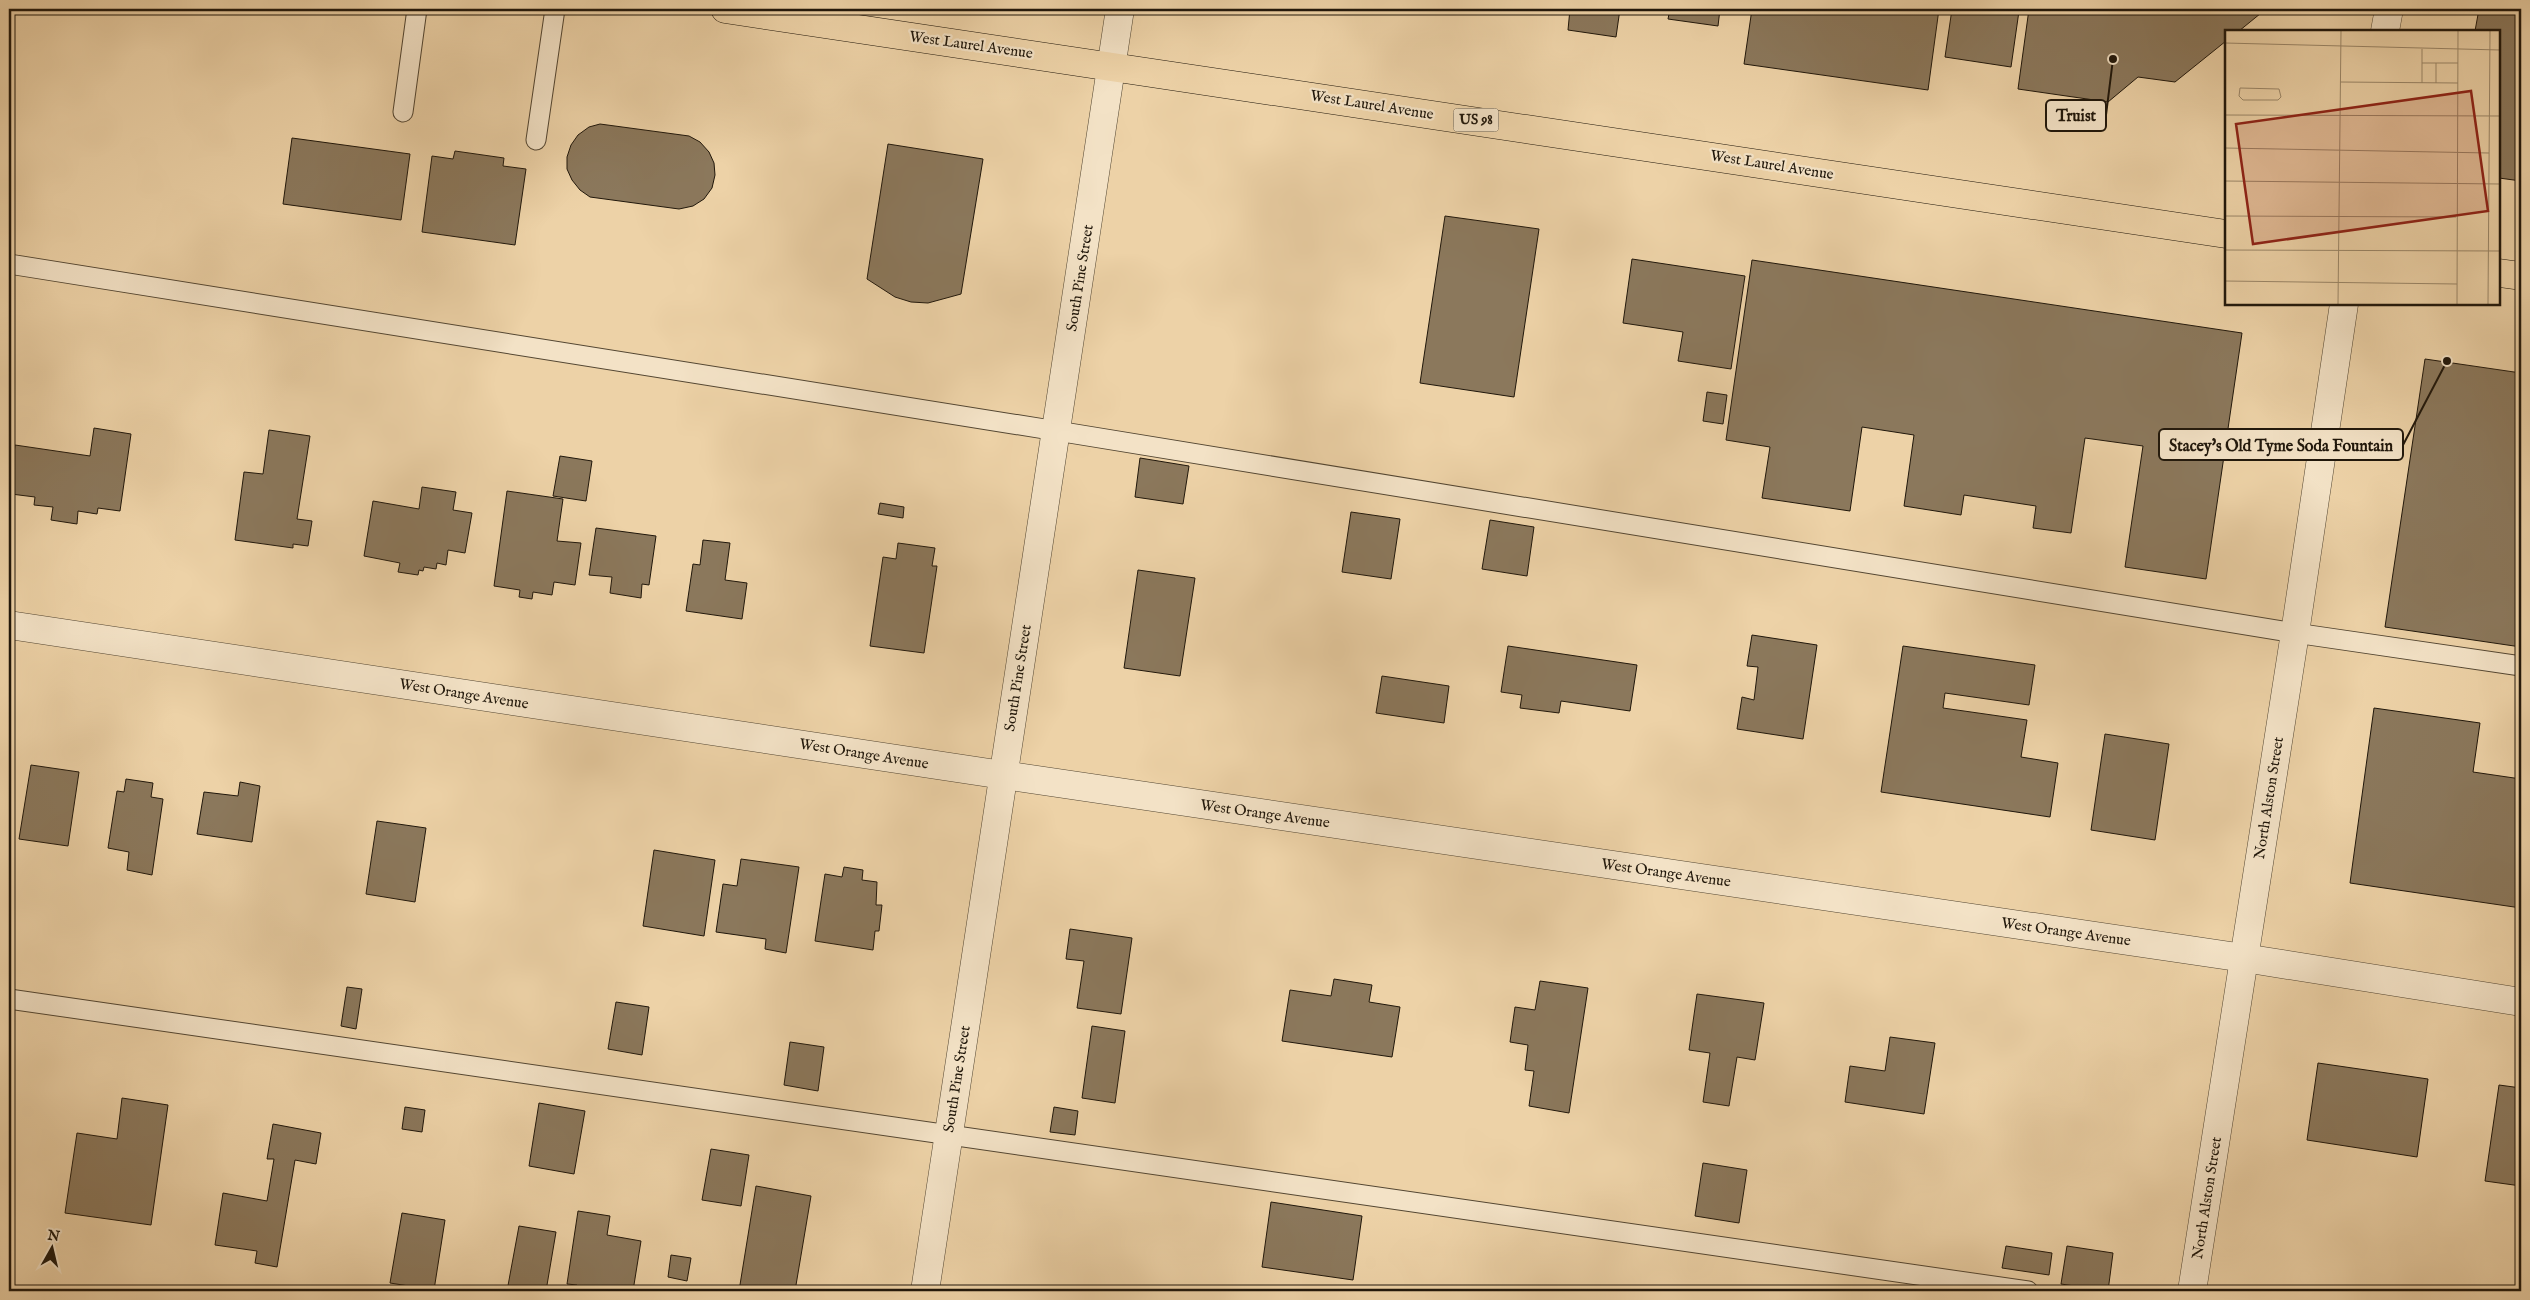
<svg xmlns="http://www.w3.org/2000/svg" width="2530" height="1300" font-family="'IM FELL English',serif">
<rect width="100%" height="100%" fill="#edd2a7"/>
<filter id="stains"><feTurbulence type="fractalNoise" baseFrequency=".004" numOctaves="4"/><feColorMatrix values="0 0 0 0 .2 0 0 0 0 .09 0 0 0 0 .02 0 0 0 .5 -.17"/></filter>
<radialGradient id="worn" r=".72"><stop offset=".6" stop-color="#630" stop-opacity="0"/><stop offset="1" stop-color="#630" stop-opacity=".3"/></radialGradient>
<!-- building -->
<g fill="#8b785c" stroke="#20170b">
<polygon points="1570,9 1620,9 1616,37 1568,30"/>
<polygon points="1670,9 1720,9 1718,26 1668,19"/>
<polygon points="1752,9 1939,9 1928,90 1744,64"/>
<polygon points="1952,9 2019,11 2011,67 1945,57"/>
<polygon points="2029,9 2266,9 2239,31 2226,31 2226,41 2175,82 2138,77 2108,102 2018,89"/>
<polygon points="2479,9 2521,9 2521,181 2499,178 2499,31 2475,31"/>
<polygon points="600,124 689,136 700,142 709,152 714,163 715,175 712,188 704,199 693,206 679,209 590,197 580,190 572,180 567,169 567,157 571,145 578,135 589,127"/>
<polygon points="292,138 410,154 401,220 283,204"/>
<polygon points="888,144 983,159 961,294 928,303 911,302 895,297 867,279"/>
<polygon points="455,151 504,158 503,166 526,169 515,245 422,232 432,156 453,159"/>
<polygon points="1445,216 1539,229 1514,397 1420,383"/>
<polygon points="1632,259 1745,276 1731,369 1678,361 1683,332 1623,323"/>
<polygon points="1752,260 2242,333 2206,579 2125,567 2143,446 2085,438 2071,533 2033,528 2036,506 1964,495 1961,515 1904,506 1914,435 1862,427 1850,511 1762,498 1770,447 1726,440"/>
<polygon points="2425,359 2521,373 2521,647 2385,627"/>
<polygon points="1707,392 1727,395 1723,424 1703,421"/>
<polygon points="94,428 131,434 120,511 98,508 97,514 78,511 77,524 51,520 53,507 34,505 35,497 11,494 12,483 9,482 9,462 13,463 15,445 90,456"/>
<polygon points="269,430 310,436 297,519 312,521 308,546 293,544 293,548 235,540 244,472 263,474"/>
<polygon points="560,456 592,461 586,501 553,496"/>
<polygon points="1140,458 1189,466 1183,504 1135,497"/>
<polygon points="422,487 456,492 453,510 472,513 465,553 448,550 446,565 437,563 436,569 424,567 423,571 419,570 418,575 398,572 400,563 364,556 373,501 419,509"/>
<polygon points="507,491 563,499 557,541 581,543 575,585 554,582 552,595 533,592 532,599 519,597 520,590 494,586"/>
<polygon points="880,503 904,507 903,518 878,514"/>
<polygon points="1351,512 1400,519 1391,579 1342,572"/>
<polygon points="1490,520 1534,527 1527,576 1482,569"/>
<polygon points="596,528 656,536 649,585 642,584 641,598 610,593 612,577 589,575"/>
<polygon points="703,540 730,543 725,580 747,583 742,619 686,611 693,564 700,565"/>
<polygon points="898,543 935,548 932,566 937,566 924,653 870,646 883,557 896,559"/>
<polygon points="1138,570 1195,578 1180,676 1124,668"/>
<polygon points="1752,635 1817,645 1803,739 1737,729 1742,697 1754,700 1758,667 1747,666"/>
<polygon points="1508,646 1637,665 1630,711 1561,701 1559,713 1520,708 1522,695 1501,692"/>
<polygon points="1903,646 2035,665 2029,705 1945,693 1943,708 2027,720 2021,757 2058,763 2050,817 1881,792"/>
<polygon points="1382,676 1449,686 1444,723 1376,713"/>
<polygon points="2374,708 2480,723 2473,772 2521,779 2521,908 2350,883"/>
<polygon points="2105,734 2169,744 2155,840 2091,830"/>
<polygon points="31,765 79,772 68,846 19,839"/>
<polygon points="126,779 153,783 151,797 163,799 152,875 127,870 129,852 108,848 117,791 124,792"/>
<polygon points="240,782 260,786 252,842 197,834 204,792 238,796"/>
<polygon points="377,821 426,828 415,902 366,894"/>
<polygon points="654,850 715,860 704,936 643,926"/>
<polygon points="741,859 799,867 786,953 765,949 766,939 716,932 723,884 737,886"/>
<polygon points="844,867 863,870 862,880 877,882 876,905 882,905 879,931 875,931 873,950 815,941 825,874 842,877"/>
<polygon points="1070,929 1132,938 1121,1014 1077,1008 1084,961 1066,959"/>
<polygon points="1334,979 1372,985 1369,1002 1400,1007 1392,1057 1282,1041 1290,990 1331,996"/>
<polygon points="1540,981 1588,988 1569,1113 1529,1106 1534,1071 1525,1070 1528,1045 1510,1042 1515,1007 1535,1010"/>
<polygon points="347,987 362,989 356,1029 341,1026"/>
<polygon points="1697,994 1764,1003 1755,1060 1737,1057 1729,1106 1703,1102 1710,1053 1689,1050"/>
<polygon points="616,1002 649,1007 642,1055 608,1049"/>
<polygon points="1092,1026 1125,1031 1115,1103 1082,1098"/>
<polygon points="1890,1037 1935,1043 1924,1114 1845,1102 1850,1066 1885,1071"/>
<polygon points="790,1042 824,1047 818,1091 784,1085"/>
<polygon points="2318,1063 2428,1079 2417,1157 2307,1140"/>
<polygon points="2499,1085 2521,1088 2521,1186 2485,1181"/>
<polygon points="122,1098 168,1105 151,1225 65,1213 77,1133 117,1139"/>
<polygon points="539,1103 585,1111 574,1174 529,1166"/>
<polygon points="405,1107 425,1110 422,1132 402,1129"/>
<polygon points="1054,1107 1078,1111 1075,1135 1050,1132"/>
<polygon points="273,1124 321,1133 316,1164 295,1160 277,1267 255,1263 257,1251 215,1245 223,1193 267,1201 274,1159 267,1159"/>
<polygon points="711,1149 749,1155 741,1206 702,1200"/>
<polygon points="1703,1163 1747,1170 1739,1223 1695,1216"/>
<polygon points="756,1186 811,1196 795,1291 739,1291"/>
<polygon points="1271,1202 1362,1216 1353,1280 1262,1267"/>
<polygon points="578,1211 610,1216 607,1235 641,1241 633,1291 576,1291 577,1285 567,1284"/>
<polygon points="402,1213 445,1220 434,1290 390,1283"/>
<polygon points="519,1226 556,1232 546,1291 507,1291"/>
<polygon points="2006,1246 2052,1253 2049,1275 2002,1268"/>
<polygon points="2067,1246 2113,1253 2108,1291 2061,1284"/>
<polygon points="671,1255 691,1258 687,1281 668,1277"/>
</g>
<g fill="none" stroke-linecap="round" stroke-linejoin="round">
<defs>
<g id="service">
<polyline points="403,112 417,9"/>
<polyline points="536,140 555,9"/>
<polyline points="9,264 1057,431 2295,633 2521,666"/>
<polyline points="9,999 2028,1291"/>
</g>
<g id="minor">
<polyline points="2385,31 2389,9"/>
<polyline points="9,625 1003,775 2244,958 2521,1002"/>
<polyline points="925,1291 1120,9"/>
<polyline points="2192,1291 2295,633 2344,304"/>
</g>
<g id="primary">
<polyline points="725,9 2226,234"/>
<polyline points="2499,273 2521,276"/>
</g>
</defs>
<!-- service casing -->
<use href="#service" stroke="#534632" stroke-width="21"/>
<!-- minor casing -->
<use href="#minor" stroke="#534632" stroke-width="29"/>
<!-- primary casing -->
<use href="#primary" stroke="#20170b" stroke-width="29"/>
<!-- service -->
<use href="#service" stroke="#f3e2c6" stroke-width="19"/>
<!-- minor -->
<use href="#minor" stroke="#f3e2c6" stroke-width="28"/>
<!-- primary -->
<use href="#primary" stroke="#edd2a7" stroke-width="28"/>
</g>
<g text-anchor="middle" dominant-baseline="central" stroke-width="4.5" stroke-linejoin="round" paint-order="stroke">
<!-- shield labels -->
<rect fill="#f3e2c6" stroke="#5f5443" stroke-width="1" x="1453.5" y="108.5" width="45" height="23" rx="4"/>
<g font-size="14" font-weight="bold" fill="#20170b">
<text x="1476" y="120">US 98</text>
</g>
<!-- street labels -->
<g font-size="15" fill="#20170b" stroke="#f3e2c6">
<text transform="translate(971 45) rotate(8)">West Laurel Avenue</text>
<text transform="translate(1372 105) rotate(9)">West Laurel Avenue</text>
<text transform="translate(1772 165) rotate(9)">West Laurel Avenue</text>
<text transform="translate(1080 278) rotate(-81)">South Pine Street</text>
<text transform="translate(1018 678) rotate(-81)">South Pine Street</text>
<text transform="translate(464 694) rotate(9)">West Orange Avenue</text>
<text transform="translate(864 754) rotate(9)">West Orange Avenue</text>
<text transform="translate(2269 798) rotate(-81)">North Alston Street</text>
<text transform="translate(1265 814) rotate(8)">West Orange Avenue</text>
<text transform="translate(1666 873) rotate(8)">West Orange Avenue</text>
<text transform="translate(2066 932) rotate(8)">West Orange Avenue</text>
<text transform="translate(957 1079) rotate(-81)">South Pine Street</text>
<text transform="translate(2207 1198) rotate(-81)">North Alston Street</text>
</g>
</g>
<!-- overview -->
<g transform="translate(2225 30)">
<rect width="275" height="275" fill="#edd2a7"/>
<path fill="none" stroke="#9b8769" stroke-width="1" d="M 0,13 L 275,20M 197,33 L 211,33 L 211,53M 211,33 L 233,33M 115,52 L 233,53M 197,53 L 197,19M 15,58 L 54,59 L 56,67 L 53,70 L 18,70 L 14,66 ZM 0,85 L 275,86M 0,118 L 264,123M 0,151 L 275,154M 0,186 L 231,187M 0,220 L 275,221M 0,251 L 232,254M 113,274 L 116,1M 232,274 L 233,1M 263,274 L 265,1"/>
<path fill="#8f2418" fill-opacity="0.15" stroke="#8f2418" stroke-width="2.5" d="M 246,61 L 263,181 L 28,214 L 11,94 Z"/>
<rect width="275" height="275" fill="none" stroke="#20170b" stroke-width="2.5"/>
</g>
<!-- callouts -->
<path fill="none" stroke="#20170b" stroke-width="2" d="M2113 59L2106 115M2447 361L2403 445"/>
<g fill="#20170b" stroke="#f3e2c6" stroke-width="2">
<circle cx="2113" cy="59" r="5"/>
<circle cx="2447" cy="361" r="5"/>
</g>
<g fill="#f3e2c6" stroke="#20170b" stroke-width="2">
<rect x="2046" y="100" width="60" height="31" rx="5"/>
<rect x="2159" y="429" width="244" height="31" rx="5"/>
</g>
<g font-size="16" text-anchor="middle" font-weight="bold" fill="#20170b">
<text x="2076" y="121">Truist</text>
<text x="2281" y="451">Stacey's Old Tyme Soda Fountain</text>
</g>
<!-- margin -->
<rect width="2530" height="1300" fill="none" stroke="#edd2a7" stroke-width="30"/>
<rect x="10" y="10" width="2510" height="1280" fill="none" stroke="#20170b" stroke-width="2.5"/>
<rect x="15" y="15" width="2500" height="1270" fill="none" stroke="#20170b"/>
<!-- north arrow -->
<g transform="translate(52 1248) rotate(8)" stroke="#f3e2c6" stroke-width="4" paint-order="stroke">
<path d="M0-4L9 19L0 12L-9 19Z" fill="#20170b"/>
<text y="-8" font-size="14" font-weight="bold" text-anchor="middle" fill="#20170b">N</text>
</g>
<rect width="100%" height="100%" filter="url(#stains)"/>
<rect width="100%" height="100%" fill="url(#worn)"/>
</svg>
